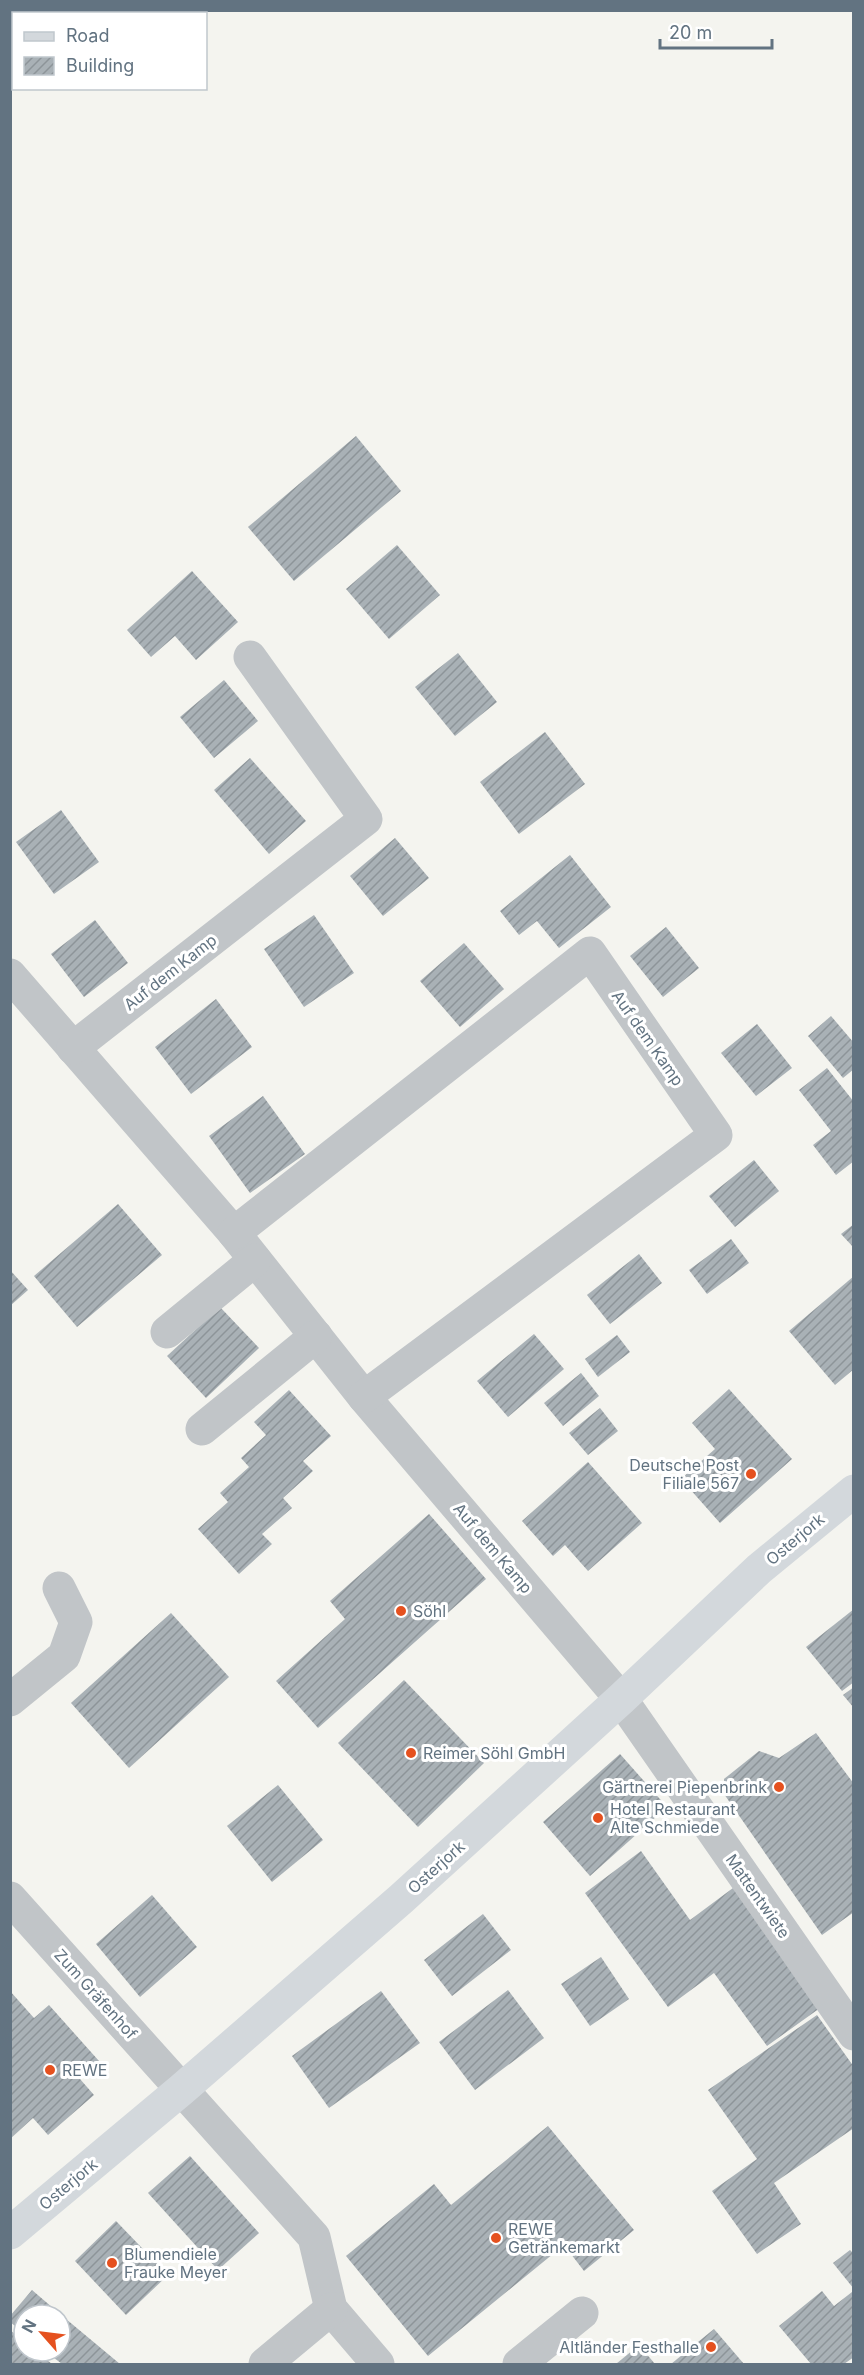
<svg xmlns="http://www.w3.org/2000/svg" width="864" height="2375" font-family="Inter,sans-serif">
<defs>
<pattern id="building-hatch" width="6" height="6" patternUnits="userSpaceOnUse" patternTransform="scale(1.5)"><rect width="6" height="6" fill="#a9b1b6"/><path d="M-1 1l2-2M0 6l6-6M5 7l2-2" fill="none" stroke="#8d9499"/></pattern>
</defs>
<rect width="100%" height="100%" fill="#f4f4ef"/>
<!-- building -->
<g fill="url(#building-hatch)">
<polygon points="356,436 401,491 294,581 248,527"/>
<polygon points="397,545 440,595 389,639 346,589"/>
<polygon points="192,571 238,622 196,660 175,636 151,657 127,630"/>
<polygon points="458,653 497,702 455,736 415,687"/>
<polygon points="224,680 258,721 214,758 180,717"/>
<polygon points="545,732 585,784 519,834 480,782"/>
<polygon points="250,758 306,821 269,854 214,790"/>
<polygon points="61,810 99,862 54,894 16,842"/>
<polygon points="395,838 429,878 383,916 350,876"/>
<polygon points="570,855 611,907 559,948 537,921 519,935 500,911"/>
<polygon points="314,915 354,973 304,1007 264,949"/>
<polygon points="95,920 128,963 84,997 51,954"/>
<polygon points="666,927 699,968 663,997 630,956"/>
<polygon points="464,943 504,989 460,1027 420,981"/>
<polygon points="216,999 252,1047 191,1094 155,1047"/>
<polygon points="831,1016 854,1043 854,1069 843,1078 808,1036"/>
<polygon points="757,1024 792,1068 756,1096 721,1053"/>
<polygon points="827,1068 854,1102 854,1161 836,1175 813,1145 831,1131 799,1090"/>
<polygon points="263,1096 305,1154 250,1193 209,1136"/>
<polygon points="754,1160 779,1191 735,1227 709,1196"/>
<polygon points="118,1204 162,1255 77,1327 34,1276"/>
<polygon points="854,1224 854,1248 841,1234"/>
<polygon points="731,1239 749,1263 707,1294 689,1270"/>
<polygon points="639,1254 662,1283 610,1324 587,1295"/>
<polygon points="10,1270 28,1290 10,1306"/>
<polygon points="854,1276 854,1369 835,1385 789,1331"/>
<polygon points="220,1307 259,1348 206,1398 167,1356"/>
<polygon points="534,1334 564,1369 508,1417 477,1381"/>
<polygon points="617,1335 630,1352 598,1377 585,1359"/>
<polygon points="581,1373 599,1396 563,1426 544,1403"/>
<polygon points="729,1389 792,1459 720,1523 681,1479 715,1449 692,1423"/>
<polygon points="289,1390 331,1436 303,1461 313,1471 283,1498 292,1508 262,1534 272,1544 239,1574 198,1529 228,1502 220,1493 249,1467 241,1458 266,1435 254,1422"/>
<polygon points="600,1408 618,1431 588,1455 569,1433"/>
<polygon points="588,1462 642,1523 588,1571 565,1545 553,1556 522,1521"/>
<polygon points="429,1514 486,1579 318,1728 276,1681 345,1619 330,1601"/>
<polygon points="854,1609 854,1682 842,1691 806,1647"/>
<polygon points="171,1613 229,1677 129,1768 71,1703"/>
<polygon points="404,1680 484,1763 418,1827 338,1743"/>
<polygon points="854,1687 854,1708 843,1695"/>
<polygon points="816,1733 854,1784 854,1912 822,1935 724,1794 724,1779 759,1751 779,1758"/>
<polygon points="620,1754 667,1807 590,1876 543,1822"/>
<polygon points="278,1785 323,1840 272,1882 227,1826"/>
<polygon points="641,1851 690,1920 733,1888 820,2008 767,2046 714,1973 668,2007 585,1893"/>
<polygon points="152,1895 197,1947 140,1997 96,1944"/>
<polygon points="483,1914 511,1950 452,1996 424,1960"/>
<polygon points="601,1957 629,1999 590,2026 561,1984"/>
<polygon points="508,1990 544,2038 475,2090 439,2042"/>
<polygon points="10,1991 34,2018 49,2005 99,2061 80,2079 94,2095 48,2135 33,2118 10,2139"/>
<polygon points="381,1991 420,2043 329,2108 292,2056"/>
<polygon points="817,2015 854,2067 854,2128 774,2183 801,2224 757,2254 712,2191 757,2159 708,2090"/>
<polygon points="548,2126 634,2230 584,2271 564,2245 428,2356 346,2256 434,2184 451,2205"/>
<polygon points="190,2156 259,2233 218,2270 148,2193"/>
<polygon points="116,2221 168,2275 126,2315 75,2261"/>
<polygon points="850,2250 854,2254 854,2289 833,2263"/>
<polygon points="32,2290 60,2314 120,2364 62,2364 45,2351 60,2351 60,2315 24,2315 24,2333 10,2322 10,2316"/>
<polygon points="822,2291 834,2306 852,2292 854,2295 854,2357 844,2364 811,2364 779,2326"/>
<polygon points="714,2329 744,2364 671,2364"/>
<polygon points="10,2330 24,2341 24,2351 36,2351 52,2364 10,2364"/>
<polygon points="639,2345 655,2364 616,2364"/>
</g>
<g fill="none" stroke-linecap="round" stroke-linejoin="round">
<!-- minor -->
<g stroke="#c1c5c8" stroke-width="33">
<polyline points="10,975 234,1233 364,1397 621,1699 854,2034"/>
<polyline points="73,1048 366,819 250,657"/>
<polyline points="234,1233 590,953 716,1135 364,1397"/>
<polyline points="167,1332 255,1260"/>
<polyline points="202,1429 316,1336"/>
<polyline points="10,1700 64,1656 76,1622 59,1588"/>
<polyline points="10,1898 314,2237 331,2309 378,2364"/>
<polyline points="265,2364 331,2309"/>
<polyline points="519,2364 582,2313"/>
</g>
<!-- major -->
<polyline stroke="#d3d8dc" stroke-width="33" points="10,2233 181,2090 401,1899 621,1699 759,1569 854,1491"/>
</g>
<!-- markers -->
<g fill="#e5511f" stroke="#fff" stroke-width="2">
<circle cx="751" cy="1474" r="6"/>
<circle cx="401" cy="1611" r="6"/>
<circle cx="411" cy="1753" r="6"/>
<circle cx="779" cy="1787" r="6"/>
<circle cx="598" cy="1818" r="6"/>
<circle cx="50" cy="2070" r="6"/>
<circle cx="496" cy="2238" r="6"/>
<circle cx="112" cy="2263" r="6"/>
<circle cx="711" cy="2347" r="6"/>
</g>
<g text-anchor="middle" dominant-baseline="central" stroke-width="6" stroke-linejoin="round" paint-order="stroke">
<!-- street labels -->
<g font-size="16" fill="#627381" stroke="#fff">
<text transform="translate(170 972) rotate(-38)">Auf dem Kamp</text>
<text transform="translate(648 1038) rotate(55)">Auf dem Kamp</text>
<text transform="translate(795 1539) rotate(-40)">Osterjork</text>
<text transform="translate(493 1548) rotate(50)">Auf dem Kamp</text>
<text transform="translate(436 1867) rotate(-42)">Osterjork</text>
<text transform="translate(758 1896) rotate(55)">Mattentwiete</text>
<text transform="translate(96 1994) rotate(48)">Zum Gräfenhof</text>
<text transform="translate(68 2184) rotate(-40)">Osterjork</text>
</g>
<!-- poi labels -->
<g font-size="16" fill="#627381" stroke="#fff" text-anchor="start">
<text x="739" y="1465" text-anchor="end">Deutsche Post<tspan x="739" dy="18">Filiale 567</tspan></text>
<text x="413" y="1611">Söhl</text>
<text x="423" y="1753">Reimer Söhl GmbH</text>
<text x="767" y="1787" text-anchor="end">Gärtnerei Piepenbrink</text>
<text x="610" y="1809">Hotel Restaurant<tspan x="610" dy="18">Alte Schmiede</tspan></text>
<text x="62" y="2070">REWE</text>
<text x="508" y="2229">REWE<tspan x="508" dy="18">Getränkemarkt</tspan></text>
<text x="124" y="2254">Blumendiele<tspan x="124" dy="18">Frauke Meyer</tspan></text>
<text x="699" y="2347" text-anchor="end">Altländer Festhalle</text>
</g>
</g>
<!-- border -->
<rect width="864" height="2375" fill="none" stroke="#627381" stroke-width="24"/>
<!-- legend -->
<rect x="12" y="12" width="195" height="78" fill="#ffffff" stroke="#c0c7cd" stroke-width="1.5"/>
<rect x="24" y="32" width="30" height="9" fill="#d3d8dc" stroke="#c0c7cd" stroke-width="1.5"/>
<text x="66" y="42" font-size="18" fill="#627381">Road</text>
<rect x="24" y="57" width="30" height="18" fill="url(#building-hatch)" stroke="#c0c7cd" stroke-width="1.5"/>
<text x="66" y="72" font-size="18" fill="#627381">Building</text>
<!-- north arrow -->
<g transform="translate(42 2333) rotate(298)"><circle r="28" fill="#ffffff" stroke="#c0c7cd" stroke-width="1.5"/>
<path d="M0-4.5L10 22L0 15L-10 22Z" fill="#e5511f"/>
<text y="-9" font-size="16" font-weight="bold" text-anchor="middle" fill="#627381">N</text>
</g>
<!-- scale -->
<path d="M660 39v9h112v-9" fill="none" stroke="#627381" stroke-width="3"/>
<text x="669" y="39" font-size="18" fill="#627381" stroke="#ffffff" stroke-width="4.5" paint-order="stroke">20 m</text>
</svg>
